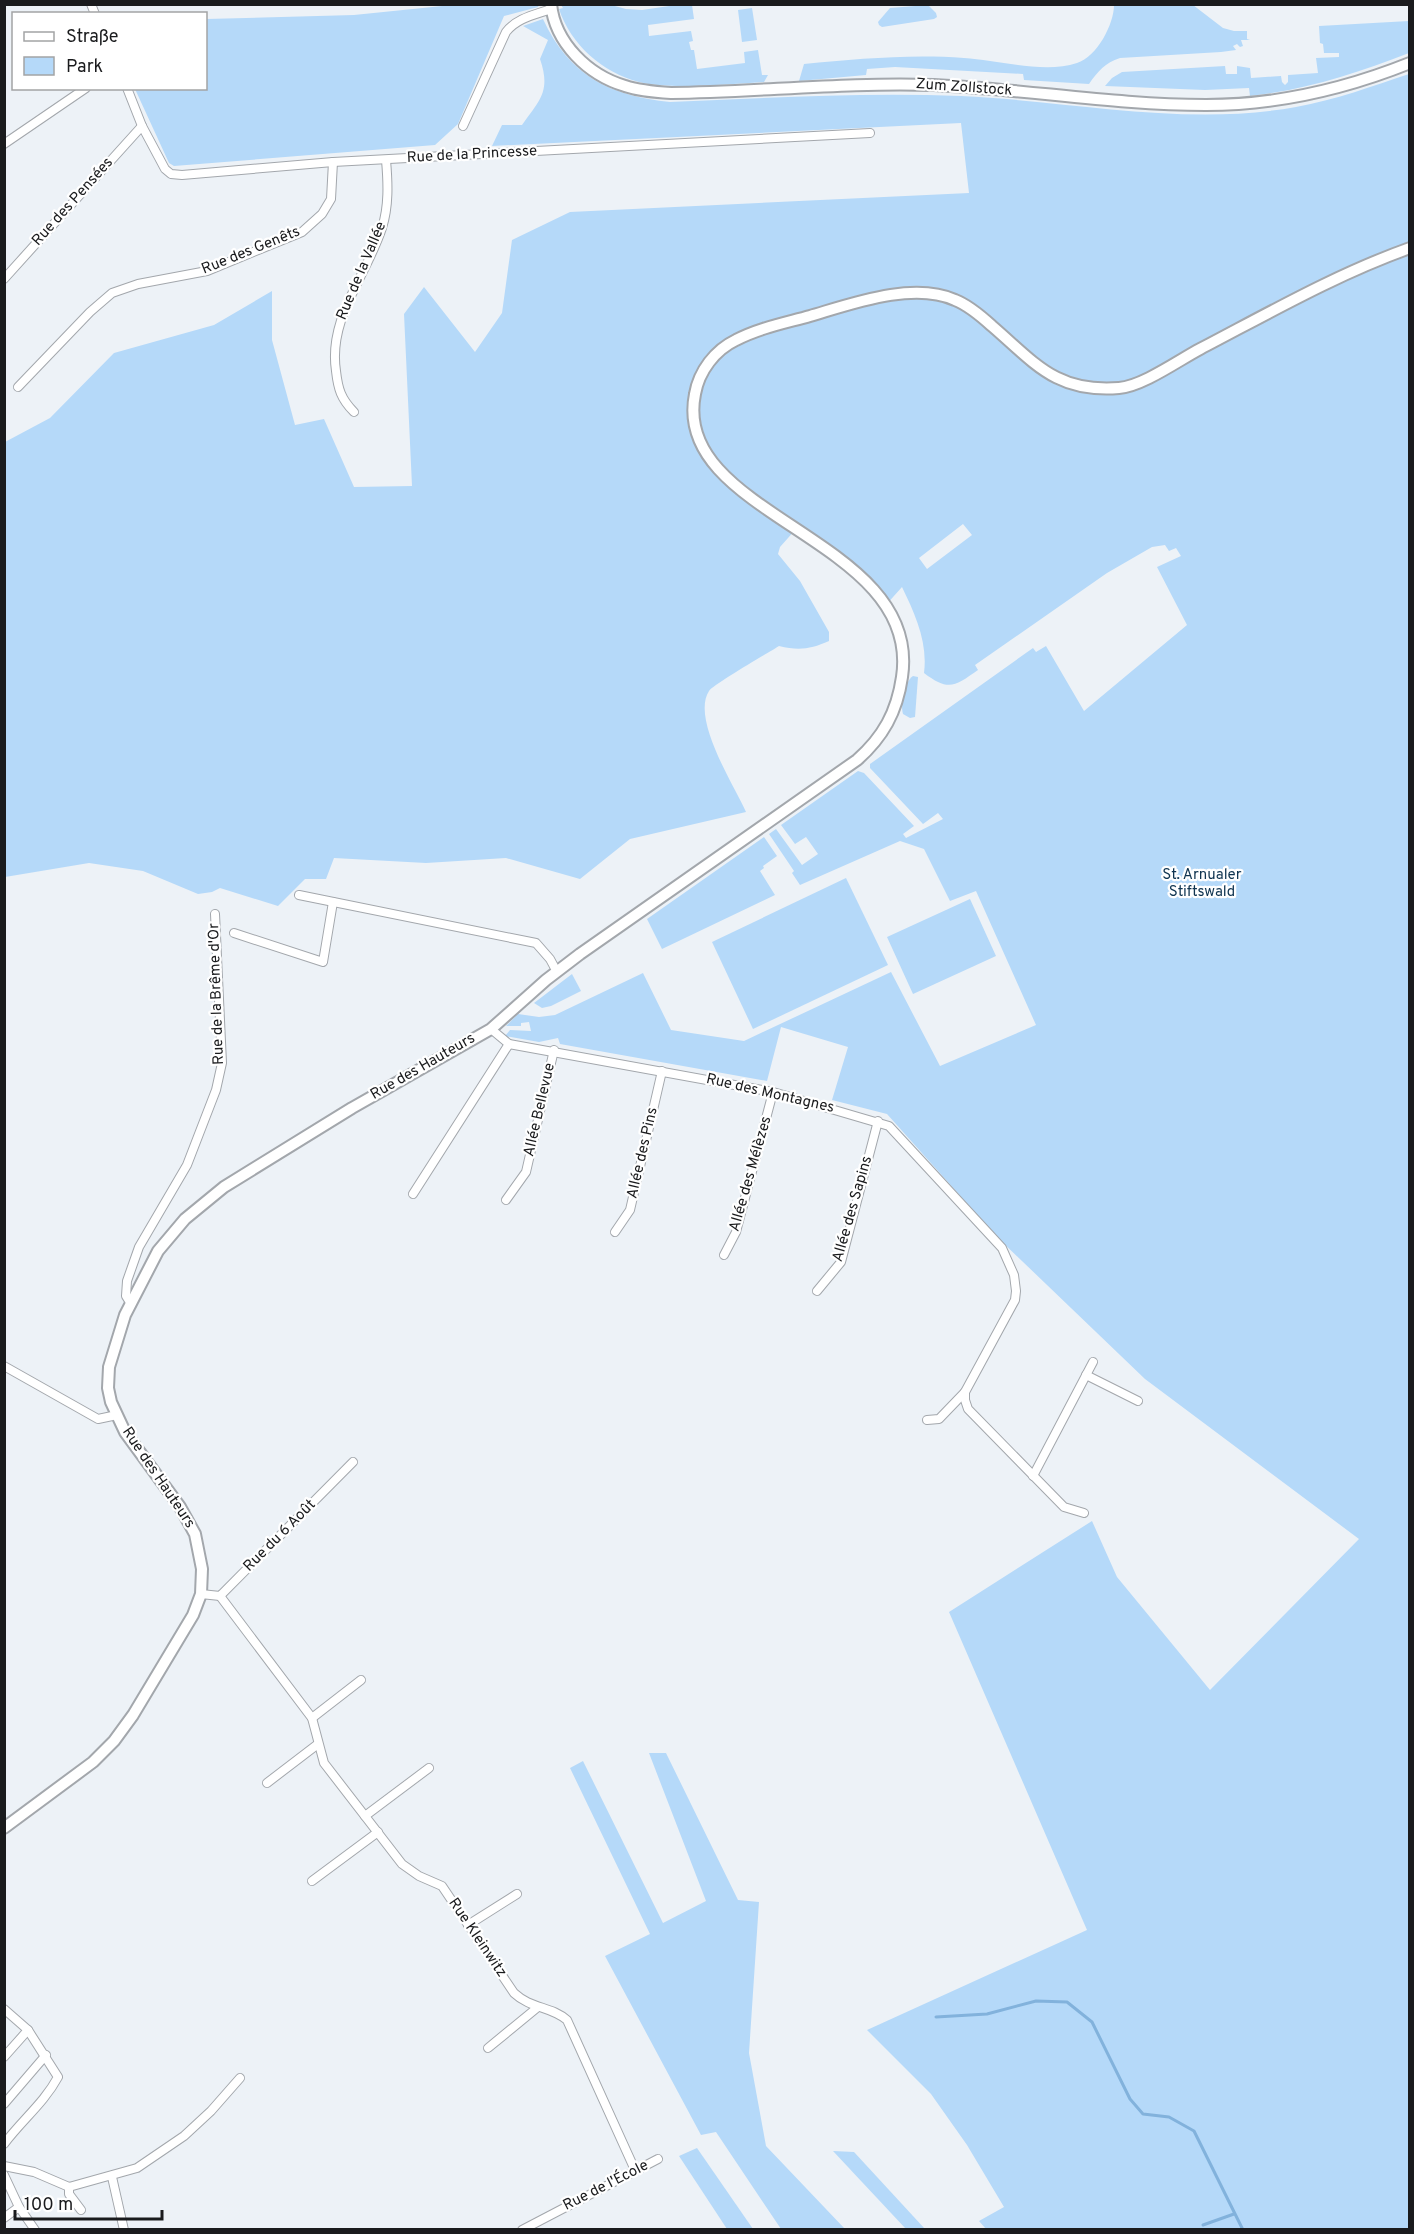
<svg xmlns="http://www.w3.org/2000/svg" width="1414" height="2234" font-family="Overpass,sans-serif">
<rect width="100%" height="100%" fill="#edf2f7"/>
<!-- green -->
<g fill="#b5d9f9" fill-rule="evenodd">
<polygon points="452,5 539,5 538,7 504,16 458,124 435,145 174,166 169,163 135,89 206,88 206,19 354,15"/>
<path d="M 561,5 L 611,5 L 626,9 L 642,10 L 676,5 L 692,5 L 694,19 L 648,25 L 649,36 L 691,31 L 693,41 L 689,42 L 691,50 L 694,50 L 697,69 L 745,63 L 744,52 L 758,50 L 762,75 L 768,75 L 764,82 C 731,84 670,90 639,82 C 602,72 571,45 559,9 L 563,8 Z"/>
<polygon points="928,5 936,13 937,17 934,19 882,27 879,25 878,22 890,8"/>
<path d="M 1114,5 L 1193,5 L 1223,28 L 1234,31 L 1247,31 L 1247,39 L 1250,40 L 1241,40 L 1243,46 L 1240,47 L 1237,44 L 1233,46 L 1236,50 L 1221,52 L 1120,58 C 1105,63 1098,71 1089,84 L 1024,80 L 1023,74 L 895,67 L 867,69 L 866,75 L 799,81 L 804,64 C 857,59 910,54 964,58 C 998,60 1044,74 1077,63 C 1097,57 1114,24 1114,5 Z"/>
<polygon points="752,8 757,40 742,42 738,10"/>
<path d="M 543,19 C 569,76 611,96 670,102 C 766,98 864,92 961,96 C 1072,101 1185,127 1296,107 C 1335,100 1373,86 1409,74 L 1409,2229 L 986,2229 L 979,2221 L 1004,2207 L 967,2145 L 931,2094 L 867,2030 L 1087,1930 L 949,1612 L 1092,1521 L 1117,1577 L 1210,1690 L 1359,1539 L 1145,1379 L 997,1237 L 887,1114 L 832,1100 L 848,1047 L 781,1027 L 767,1081 L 560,1044 L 558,1038 L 539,1042 L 505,1036 L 510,1030 L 531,1031 L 529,1022 L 521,1023 L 521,1026 L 506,1026 L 518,1014 L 539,1017 L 555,1015 L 643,973 L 671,1030 L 744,1041 L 891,972 L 940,1066 L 1036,1025 L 976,891 L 950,901 L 924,849 L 900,841 L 800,885 L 792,873 L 794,871 L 769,834 L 776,829 L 802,865 L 818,854 L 806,837 L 795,844 L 781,825 L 858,771 L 864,773 L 914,826 L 903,834 L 906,838 L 943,819 L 938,813 L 923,824 L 870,768 L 870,764 L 1033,648 L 1036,652 L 1046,646 L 1084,711 L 1187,625 L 1157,567 L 1181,556 L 1176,548 L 1169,551 L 1165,545 L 1152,547 L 1107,573 L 975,665 L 978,670 C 955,686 949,692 924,673 C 928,642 915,614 902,587 L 885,606 L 872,588 L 796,529 L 780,547 L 778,554 L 800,581 L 829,632 L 829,641 C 811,649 799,651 779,646 C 768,653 714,684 709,691 C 691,719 734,785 746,812 L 630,839 L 580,879 L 506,858 L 426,863 L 334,858 L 326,879 L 305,879 L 278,906 L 220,888 L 212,892 L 198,894 L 143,871 L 89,863 L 5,877 L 5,442 L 50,418 L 114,353 L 214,325 L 272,291 L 272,340 L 295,425 L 324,419 L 354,487 L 412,486 L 404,314 L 424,287 L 475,352 L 502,313 L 512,240 L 570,212 L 969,193 L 961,123 L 492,146 L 502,125 L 522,125 C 540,100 551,91 540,59 L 548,40 L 523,26 ZM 963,524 L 972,535 L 927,569 L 919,558 Z"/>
<path d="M 1409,21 L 1409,53 C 1357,73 1306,90 1250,96 L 1249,88 L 1205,90 L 1105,86 L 1112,78 L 1122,72 L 1225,66 L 1226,74 L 1237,74 L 1237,66 L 1250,68 L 1251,78 L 1281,76 L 1282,82 L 1285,85 L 1288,82 L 1288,75 L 1318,73 L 1316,58 L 1339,57 L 1339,53 L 1324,53 L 1323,44 L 1320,43 L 1319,26 Z"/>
<path d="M 913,676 L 918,677 L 915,717 L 910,718 L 903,714 C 900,704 904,682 913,676 Z"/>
<polygon points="764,837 777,856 763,866 764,868 760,871 775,895 662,949 647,919"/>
<polygon points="846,878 888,965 753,1029 712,942"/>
<polygon points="970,899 996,956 913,994 887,937"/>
<polygon points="572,974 581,991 551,1006 542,1008 534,1003"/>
<polygon points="649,1753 666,1753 738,1900 759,1902 749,2053 766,2146 845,2229 781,2229 716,2132 701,2135 605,1956 650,1934 570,1768 583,1761 663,1923 706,1901"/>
<polygon points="697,2148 753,2229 727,2229 679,2156"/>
<polygon points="833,2151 854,2152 925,2229 906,2229"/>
</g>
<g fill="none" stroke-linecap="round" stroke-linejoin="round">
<!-- stream -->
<g stroke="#82b2dc" stroke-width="3">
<polyline points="936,2017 987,2014 1036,2001 1067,2002 1092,2022 1130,2099 1143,2114 1169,2117 1194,2131 1243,2230"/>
<polyline points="1203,2225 1234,2214"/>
</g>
<defs>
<g id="minor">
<polyline points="91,4 95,14"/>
<polyline points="127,88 142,126 165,169 171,174 182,175 333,162 870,133"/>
<path d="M 463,126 L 506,32 C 517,18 534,15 551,9"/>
<polyline points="4,144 86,88"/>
<polyline points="4,279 142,126"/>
<polyline points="18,387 90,312 112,293 138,284 207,271 302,232 322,214 331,199 333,162"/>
<path d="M 354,412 C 341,399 338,389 336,371 C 328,318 366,277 382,228 C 389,206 388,183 386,160"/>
<polyline points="299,895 536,943 550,959 557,972"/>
<polyline points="234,933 323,962 333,902"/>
<polyline points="491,1029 509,1044 773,1092 889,1126 1002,1248 1014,1275 1016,1291 1015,1300 965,1392 965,1400 968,1409 1064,1507 1084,1513"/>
<polyline points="413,1194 509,1044"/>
<polyline points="506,1200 526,1172 554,1050"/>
<polyline points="615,1232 630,1210 662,1071"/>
<polyline points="724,1255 736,1232 773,1092"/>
<polyline points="817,1291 841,1262 878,1121"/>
<polyline points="131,1304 126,1296 127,1281 139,1247 187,1165 216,1090 222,1063 215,914"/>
<polyline points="4,1366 98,1419 117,1415"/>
<polyline points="1086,1375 1138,1401"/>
<polyline points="927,1420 939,1419 965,1392"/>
<polyline points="1033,1476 1093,1362"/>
<polyline points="201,1594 220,1596 353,1462"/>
<path d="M 220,1596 L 312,1718 L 324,1763 L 402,1864 L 419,1876 L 442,1886 L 514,1993 C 531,2009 551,2006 567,2020 L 635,2170"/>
<polyline points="312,1718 361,1680"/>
<polyline points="267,1783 318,1744"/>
<polyline points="365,1816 429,1768"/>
<polyline points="312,1881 378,1832"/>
<polyline points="468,1925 517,1894"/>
<path d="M 4,2009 L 28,2030 L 58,2077 C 44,2103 22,2120 4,2144"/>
<polyline points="488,2048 538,2007"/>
<polyline points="4,2057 28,2030"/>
<polyline points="4,2104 46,2055"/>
<polyline points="4,2166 34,2172 69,2187 137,2168 184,2136 211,2111 240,2078"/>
<polyline points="4,2175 19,2207 35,2230"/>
<polyline points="112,2177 124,2230"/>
<polyline points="69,2187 69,2194 81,2210"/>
<polyline points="4,2218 19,2207"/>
<polyline points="522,2230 658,2159"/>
</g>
<g id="tertiary">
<path d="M 551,4 C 555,43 588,75 625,86 C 640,91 655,92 671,93 C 758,92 846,82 934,85 C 1025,89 1115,105 1206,105 C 1275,105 1345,89 1410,63"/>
<path d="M 4,1828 L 93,1762 L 114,1741 L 133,1715 L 193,1615 L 201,1594 L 202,1569 L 195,1534 L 180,1507 L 125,1432 L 111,1402 L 108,1388 L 109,1367 L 125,1315 L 158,1251 L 185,1219 L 224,1187 L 352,1108 L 491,1029 L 546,980 L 580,954 L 857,760 C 883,737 897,712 902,677 C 923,538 670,517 695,394 C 699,371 715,350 736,340 C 759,328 785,323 810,316 C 851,304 913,281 955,300 C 968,305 981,316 992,326 C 1035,363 1056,393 1119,388 C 1143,386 1179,360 1200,349 C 1269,313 1337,274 1410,248"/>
</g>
</defs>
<!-- minor casing -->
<use href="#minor" stroke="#a3a7ac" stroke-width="10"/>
<!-- tertiary casing -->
<use href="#tertiary" stroke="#a3a7ac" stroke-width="14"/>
<!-- minor -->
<use href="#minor" stroke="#fff" stroke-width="8"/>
<!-- tertiary -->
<use href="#tertiary" stroke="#fff" stroke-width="10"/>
</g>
<g text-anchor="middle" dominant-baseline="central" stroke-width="4.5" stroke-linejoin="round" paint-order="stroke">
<!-- street labels -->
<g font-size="15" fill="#1a1b1d" stroke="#fff">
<text transform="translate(964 88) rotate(4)">Zum Zollstock</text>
<text transform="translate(472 155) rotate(-3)">Rue de la Princesse</text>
<text transform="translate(73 202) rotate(-48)">Rue des Pensées</text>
<text transform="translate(251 251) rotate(-22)">Rue des Genêts</text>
<text transform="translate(362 271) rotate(-67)">Rue de la Vallée</text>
<text transform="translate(217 994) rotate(-92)">Rue de la Brême d'Or</text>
<text transform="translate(423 1067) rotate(-30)">Rue des Hauteurs</text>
<text transform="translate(770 1094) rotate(13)">Rue des Montagnes</text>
<text transform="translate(540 1110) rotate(-77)">Allée Bellevue</text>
<text transform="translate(643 1153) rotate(-77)">Allée des Pins</text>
<text transform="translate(751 1174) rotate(-74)">Allée des Mélèzes</text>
<text transform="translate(853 1209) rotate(-74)">Allée des Sapins</text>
<text transform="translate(158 1478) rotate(56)">Rue des Hauteurs</text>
<text transform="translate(280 1536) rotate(-45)">Rue du 6 Août</text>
<text transform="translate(477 1938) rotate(56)">Rue Kleinwitz</text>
<text transform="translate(606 2186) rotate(-27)">Rue de l'École</text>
</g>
<!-- park labels -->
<g font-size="15" fill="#0f3450" stroke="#fff">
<text x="1202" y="875">St. Arnualer<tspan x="1202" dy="17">Stiftswald</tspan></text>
</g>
</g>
<!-- border -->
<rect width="1414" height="2234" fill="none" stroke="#1a1b1d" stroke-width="12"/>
<!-- legend -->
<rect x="12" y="12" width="195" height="78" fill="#ffffff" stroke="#a3a4a5" stroke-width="1.5"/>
<rect x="24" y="32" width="30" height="9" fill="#ffffff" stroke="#a3a4a5" stroke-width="1.5"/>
<text x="66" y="42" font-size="18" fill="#1a1b1d">Straße</text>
<rect x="24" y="57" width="30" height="18" fill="#b5d9f9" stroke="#a3a4a5" stroke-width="1.5"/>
<text x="66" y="72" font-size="18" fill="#1a1b1d">Park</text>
<!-- scale -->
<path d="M15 2210v9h147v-9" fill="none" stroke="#1a1b1d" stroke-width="3"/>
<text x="24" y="2210" font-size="18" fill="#1a1b1d" stroke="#ffffff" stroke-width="4.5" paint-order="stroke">100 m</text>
</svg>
